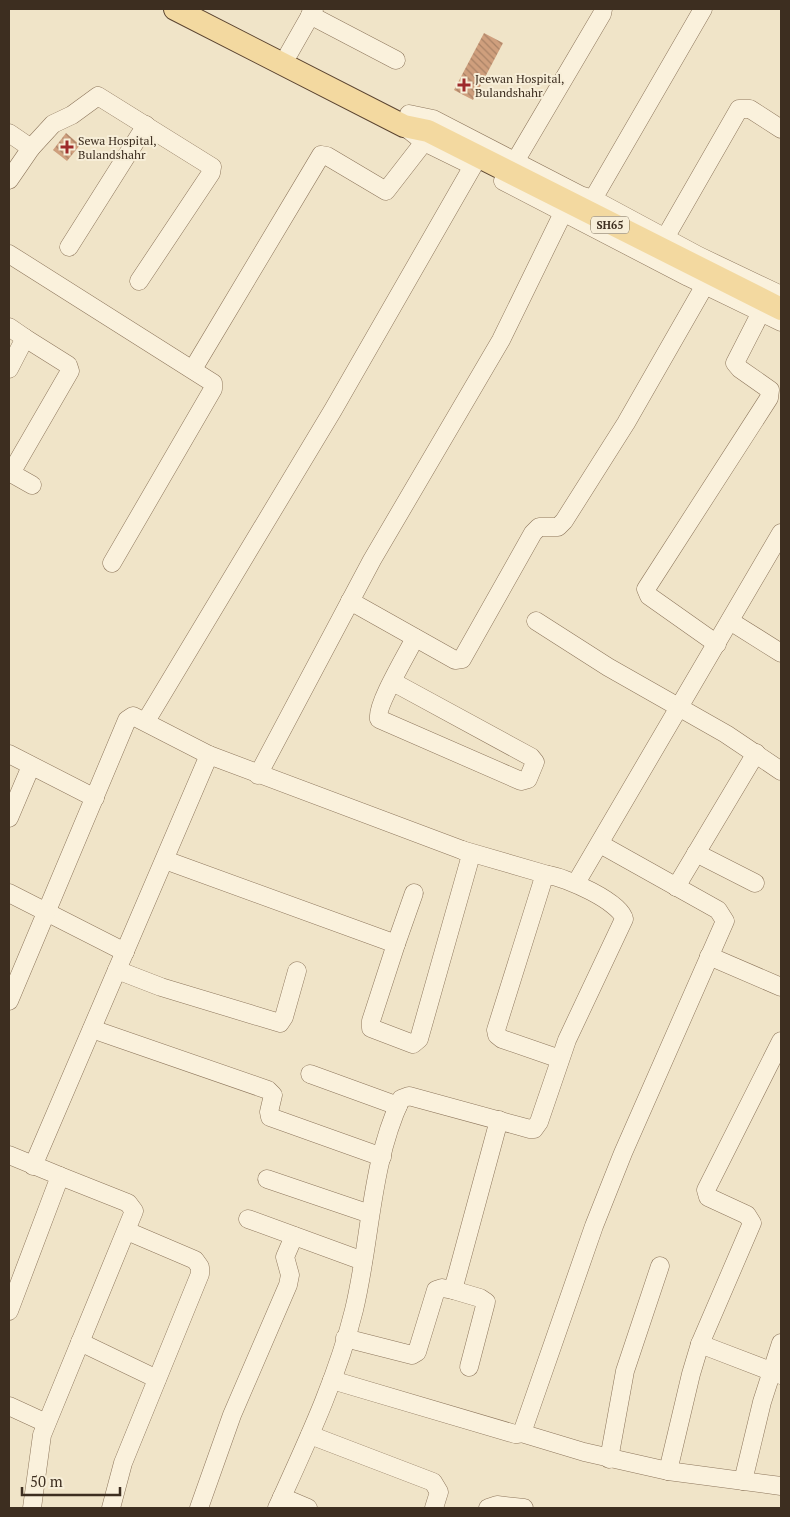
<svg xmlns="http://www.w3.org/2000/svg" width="790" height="1517" font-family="'PT Serif',serif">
<defs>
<pattern id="building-back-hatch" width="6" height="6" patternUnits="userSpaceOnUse" patternTransform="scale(1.25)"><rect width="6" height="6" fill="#cf9f7d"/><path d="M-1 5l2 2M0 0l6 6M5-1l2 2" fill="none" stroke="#a98266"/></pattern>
</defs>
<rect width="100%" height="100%" fill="#f0e4c8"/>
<!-- building -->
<g fill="url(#building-back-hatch)">
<polygon points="484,33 503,43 473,100 454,90"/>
<polygon points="66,133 80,145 67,161 53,150"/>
</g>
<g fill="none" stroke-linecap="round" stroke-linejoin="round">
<defs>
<g id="minor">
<polyline points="310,15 396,60"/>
<polyline points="289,53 314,9"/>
<polyline points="409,114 433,119 580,195 593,199 699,256 781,295"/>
<polyline points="405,127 424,142 471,165"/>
<polyline points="9,133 31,148 9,180"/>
<polyline points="31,148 53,124 72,115 98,96 212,167 211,173 139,281"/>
<polyline points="516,160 602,14 603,9"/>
<polyline points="503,181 688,277 781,322"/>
<polyline points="593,199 703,9"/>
<polyline points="665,238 739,109 750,109 781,129"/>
<polyline points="69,247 146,125"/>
<polyline points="9,254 213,383 213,389 112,563"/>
<polyline points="9,327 25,338 9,369"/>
<polyline points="193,369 321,155 327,156 386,191 424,142"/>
<polyline points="9,472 32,485"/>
<polyline points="11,473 70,371 68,365 25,338"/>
<polyline points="350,601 455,660 462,659 533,533 539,527 558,527 564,521 626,423 705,285"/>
<polyline points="536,621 608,667 726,734 781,771"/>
<polyline points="730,621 781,653"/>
<polyline points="717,644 649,596 646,589 769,398 770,390 740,369 735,363 761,312"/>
<path d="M 393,682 L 531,757 L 535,762 L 528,779 L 521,781 L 379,719 C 375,707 408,652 415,638"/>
<polyline points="146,721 333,410 473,166"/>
<polyline points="9,754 95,798"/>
<polyline points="258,775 372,560 501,340 563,213"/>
<polyline points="9,818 31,766"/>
<polyline points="462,850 548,875"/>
<polyline points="696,853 755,883"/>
<polyline points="576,883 781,533"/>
<polyline points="676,887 756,753"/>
<polyline points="9,893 125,952"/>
<polyline points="396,944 414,893"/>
<polyline points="709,956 781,987"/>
<polyline points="117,970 161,987 280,1023 284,1017 297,971"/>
<polyline points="9,1001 127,720 133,716 209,755 462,850 471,855 419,1039 413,1044 371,1028 371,1021 396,944 165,860"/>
<polyline points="92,1029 268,1090 273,1095 269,1112 270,1117 382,1157"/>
<polyline points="310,1074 398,1106"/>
<polyline points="9,1155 60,1176 9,1311"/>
<polyline points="33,1166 209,755"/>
<polyline points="267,1179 370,1214"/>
<polyline points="248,1219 363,1261"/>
<polyline points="453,1290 480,1298 486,1302 469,1367"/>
<polyline points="345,1338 412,1355 417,1352 436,1290 442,1288 453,1290 499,1120"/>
<polyline points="80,1342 157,1379"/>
<polyline points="700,1344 781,1375"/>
<polyline points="332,1380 515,1434 518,1434 523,1430 594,1226 623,1153 725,921 718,910 600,844"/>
<polyline points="9,1406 46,1423"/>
<polyline points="521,1433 584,1452 668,1471 781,1486"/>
<polyline points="310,1435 433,1482 439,1492 434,1508"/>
<polyline points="609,1459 625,1371 660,1266"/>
<polyline points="668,1471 691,1374 700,1344 752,1223 747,1215 708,1197 706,1190 781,1041"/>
<polyline points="743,1481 762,1402 781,1343"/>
<polyline points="282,1497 308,1508"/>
<polyline points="32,1508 42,1435 134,1211 128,1203 60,1176"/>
<polyline points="111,1508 123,1463 200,1274 200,1267 195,1260 127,1231"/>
<polyline points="199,1508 232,1415 288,1285 290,1275 285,1257 294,1236"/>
<path d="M 277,1508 C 306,1444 337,1379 354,1310 C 371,1240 370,1165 401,1099 L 409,1096 L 530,1129 L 534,1129 L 539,1122 L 567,1040 L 624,919 C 621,902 565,877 548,875 L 543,880 L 496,1030 L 497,1035 L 502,1039 L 560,1059"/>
<polyline points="488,1508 497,1505 524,1508"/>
</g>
<polyline id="major" points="175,9 404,126 428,131 781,309"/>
</defs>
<!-- minor casing -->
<use href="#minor" stroke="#8d765c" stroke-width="19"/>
<!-- major casing -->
<use href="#major" stroke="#5b4430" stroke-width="24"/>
<!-- minor -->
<use href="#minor" stroke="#faf1dc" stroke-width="18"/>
<!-- major -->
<use href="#major" stroke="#f3d9a0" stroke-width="22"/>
</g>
<!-- markers -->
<g fill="#9e2a2b" stroke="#f7eed8" stroke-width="2">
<path d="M461.5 77.5h5v5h5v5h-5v5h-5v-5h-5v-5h5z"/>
<path d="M64.5 139.5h5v5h5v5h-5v5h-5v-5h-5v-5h5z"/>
</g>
<g text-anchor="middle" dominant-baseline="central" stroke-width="4" stroke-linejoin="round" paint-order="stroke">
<!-- shield labels -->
<rect fill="#f7eed8" stroke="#756857" stroke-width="1" x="591" y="216.5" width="38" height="17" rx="4"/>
<g font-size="11" font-weight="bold" fill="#3d2e20">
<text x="610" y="225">SH65</text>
</g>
<!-- poi labels -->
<g font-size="12" fill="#3d2e20" stroke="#f7eed8" text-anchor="start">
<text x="475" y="78">Jeewan Hospital,<tspan x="475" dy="14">Bulandshahr</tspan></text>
<text x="78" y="140">Sewa Hospital,<tspan x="78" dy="14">Bulandshahr</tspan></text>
</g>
</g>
<!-- border -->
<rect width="790" height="1517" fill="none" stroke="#3d2e20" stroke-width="20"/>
<!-- scale -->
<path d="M22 1487v8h98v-8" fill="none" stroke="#3d2e20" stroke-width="2.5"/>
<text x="30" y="1487" font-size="15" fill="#3d2e20" stroke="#f7eed8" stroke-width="4" paint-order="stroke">50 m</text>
</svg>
